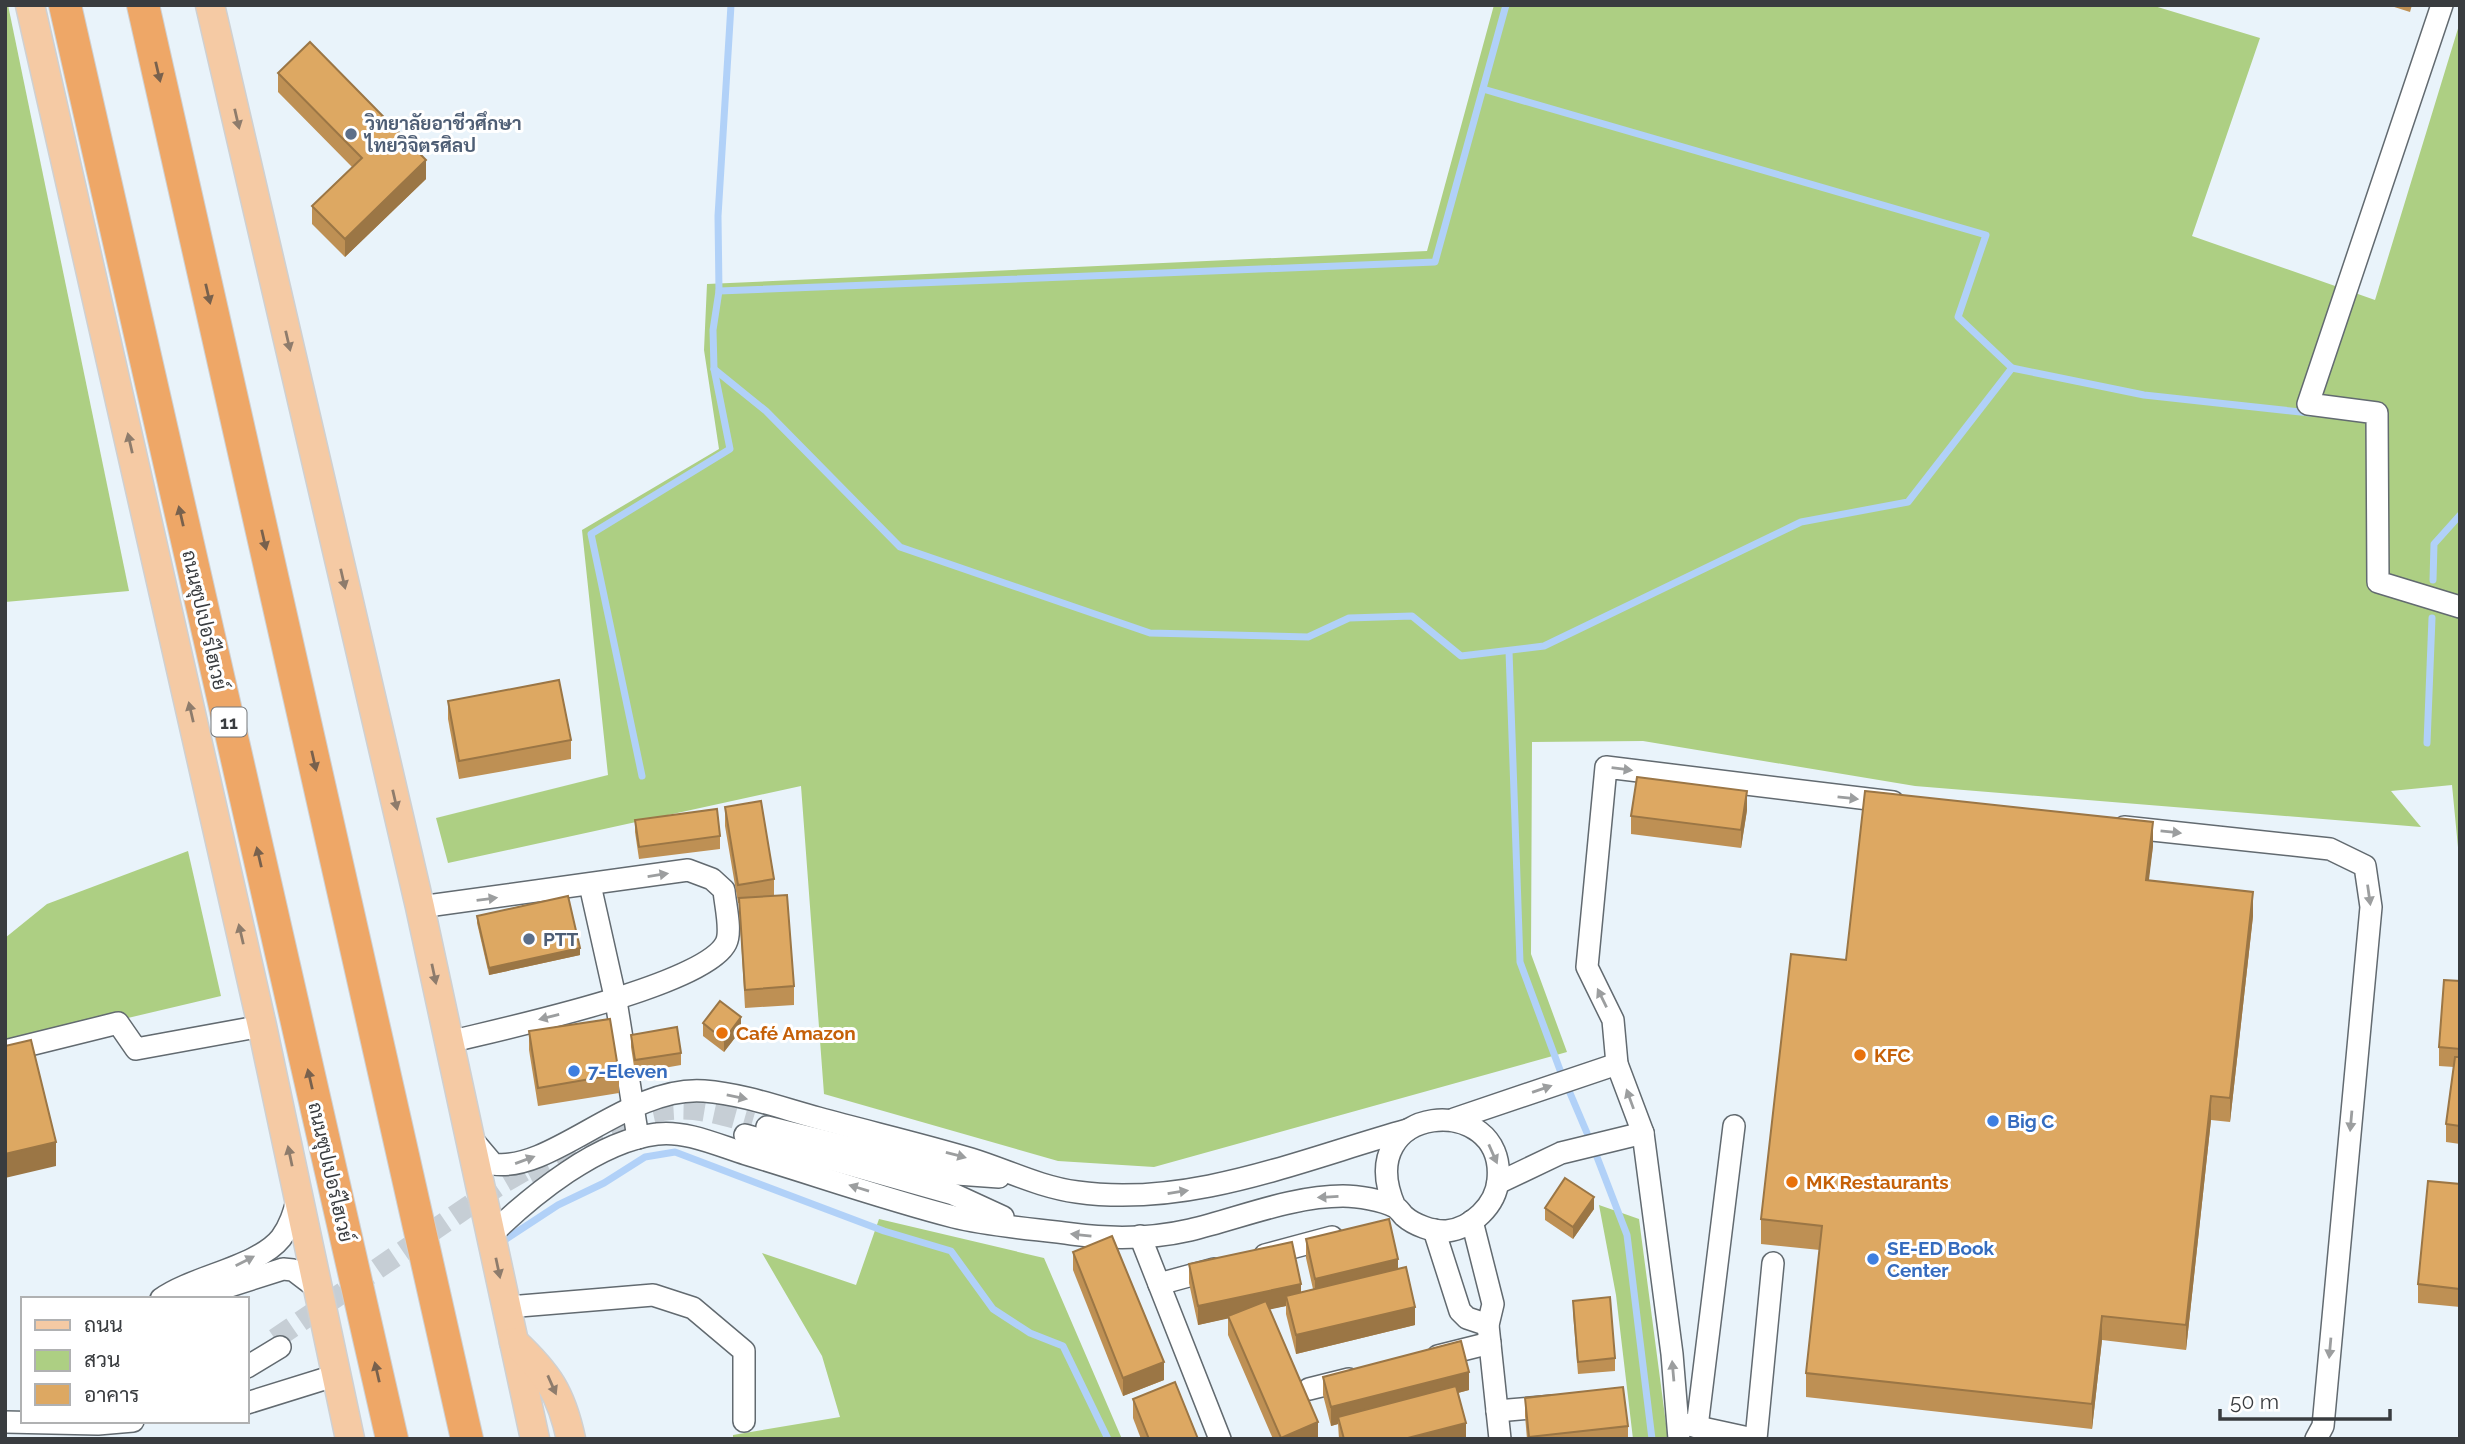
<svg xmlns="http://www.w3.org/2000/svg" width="2465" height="1444" font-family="Raleway,Sarabun,sans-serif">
<rect width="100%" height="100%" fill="#e9f3fa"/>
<!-- green -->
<g fill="#adcf83">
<polygon points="5,5 8,5 129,591 5,602"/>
<polygon points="1494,5 2151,5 2260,38 2192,236 2375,300 2460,22 2460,868 2452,785 2391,791 2421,827 1915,786 1643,741 1532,742 1531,954 1567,1052 1154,1167 1058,1161 824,1094 801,786 448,863 436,818 608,775 582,530 719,449 704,350 707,284 1427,251"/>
<polygon points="188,851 221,996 5,1047 5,938 47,904"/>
<polygon points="1599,1205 1639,1219 1668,1439 1633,1439 1616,1295"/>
<polygon points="879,1219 1044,1258 1122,1439 733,1439 733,1435 840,1417 822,1356 762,1253 856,1285"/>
</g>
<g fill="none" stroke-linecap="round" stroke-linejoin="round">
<!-- stream -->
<g stroke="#b1d1f8" stroke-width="7">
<polyline points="1483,89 1986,235 1958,317 2012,368"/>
<polyline points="719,291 1435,262 1506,5"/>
<polyline points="714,369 766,411 900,547 1150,633 1308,637 1349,618 1412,616 1461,656 1544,646 1801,522 1908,502 2012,368 2144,395 2310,413"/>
<polyline points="2433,580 2434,544 2460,515"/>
<polyline points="1509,651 1520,962 1560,1070"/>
<polyline points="2427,743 2432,618"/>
<polyline points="642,776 591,534 730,449 714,369 713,330 719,291 718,216 731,5"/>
<polyline points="1570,1093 1587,1133"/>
<polyline points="1597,1157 1627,1235 1652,1439"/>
<polyline points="500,1243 558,1205 604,1183 645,1157 675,1152 884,1231 951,1251 993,1309 1030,1333 1063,1346 1108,1439"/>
</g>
<!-- minor-tunnel -->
<g stroke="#c6ced5" stroke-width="21" stroke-dasharray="21 10" stroke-linecap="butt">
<path d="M 623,1121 C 676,1102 700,1108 752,1123"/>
<polyline points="529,1175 608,1135 640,1126"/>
<polyline points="275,1339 498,1186 541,1161"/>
</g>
<defs>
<g id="minor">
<polyline points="2442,5 2308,404 2377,413 2378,582 2460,607"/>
<polyline points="2124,827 2330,849 2365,866 2371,907 2323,1426 2316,1439"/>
<polyline points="590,885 616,1001 638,1138"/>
<path d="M 420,907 L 688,870 L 712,879 L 724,890 C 725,904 732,931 726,943 C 705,986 501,1029 449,1042"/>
<polyline points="5,1051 118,1023 136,1049 262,1026"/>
<polyline points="1454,1119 1617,1064"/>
<polyline points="767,1127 957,1174 999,1177"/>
<polyline points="745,1135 953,1194 1003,1217"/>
<path d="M 471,1138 L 493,1164 C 552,1173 628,1085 704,1091 C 743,1094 781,1108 818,1118 C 869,1132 921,1144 971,1159 C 1007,1170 1039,1187 1077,1192 C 1189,1208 1300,1160 1407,1130"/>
<polyline points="1498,1183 1561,1153 1643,1133"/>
<polyline points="1472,1221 1493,1304 1488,1325 1500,1439"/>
<polyline points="1434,1230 1460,1311 1467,1318 1488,1325"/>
<path d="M 491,1235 C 532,1195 598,1141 657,1134 C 685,1130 720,1146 746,1154 C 816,1175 884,1199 954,1217 C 990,1226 1035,1229 1072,1234 C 1110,1239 1151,1239 1190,1230 C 1240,1218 1292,1196 1343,1196 C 1357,1196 1383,1200 1395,1207 C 1399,1209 1401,1213 1404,1216 C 1414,1225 1433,1232 1447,1231 C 1472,1228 1496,1205 1498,1180 C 1507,1091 1349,1102 1395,1207"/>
<polyline points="1140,1236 1220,1439"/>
<polyline points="1265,1255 1332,1237"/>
<polyline points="1159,1284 1214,1269"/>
<path d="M 161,1299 C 193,1276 258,1267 281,1238 C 290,1226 294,1212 298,1198"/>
<polyline points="189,1299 283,1269 293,1270 318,1289"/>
<polyline points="507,1307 653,1295 693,1308 744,1351 744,1421"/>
<polyline points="1438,1356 1490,1343"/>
<polyline points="247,1367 280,1347"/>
<polyline points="1309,1389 1349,1379"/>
<polyline points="247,1403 337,1375"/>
<polyline points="1497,1411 1554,1406"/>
<polyline points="5,1422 98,1424 133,1421"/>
<polyline points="1684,1424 1753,1439"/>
<polyline points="1697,1427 1734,1126"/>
<polyline points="1679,1439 1672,1354 1643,1133 1617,1064 1613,1020 1587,967 1606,767 1893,802"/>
<polyline points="1756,1439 1773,1263"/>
</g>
<g id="major">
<polyline points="30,5 262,1026 350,1439"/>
<polyline points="210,5 420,907 535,1439"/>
<path d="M 514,1342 C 548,1374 561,1393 571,1439"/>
</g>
<g id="highway">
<polyline points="65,5 392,1439"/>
<polyline points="143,5 467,1439"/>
</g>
</defs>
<!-- minor casing -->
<use href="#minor" stroke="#626a70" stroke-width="24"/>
<!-- major casing -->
<use href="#major" stroke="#cfd0d1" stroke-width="31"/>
<!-- highway casing -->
<use href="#highway" stroke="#cfd0d1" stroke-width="34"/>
<!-- minor -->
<use href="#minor" stroke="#fff" stroke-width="21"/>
<!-- major -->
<use href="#major" stroke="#f5caa4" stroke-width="28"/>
<!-- highway -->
<use href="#highway" stroke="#eea767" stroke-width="32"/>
</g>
<!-- wall -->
<g fill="#be9054">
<polygon points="2388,5 2412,5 2410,12"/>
<polygon points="278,73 426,179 345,257 312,224 312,206 352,167 278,92"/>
<polygon points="448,701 571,740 571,759 459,779 448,719"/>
<polygon points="725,807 774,879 774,896 794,986 794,1005 745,1008 739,903 738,903 725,826"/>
<polygon points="1747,810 1741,848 1631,834 1631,816"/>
<polygon points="635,820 720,836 720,849 639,859 635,832"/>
<polygon points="2153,846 2148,881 2253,916 2230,1122 2211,1120 2186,1350 2102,1340 2092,1429 1806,1397 1806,1373 1820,1250 1761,1244 1761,1219 1846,960"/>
<polygon points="477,916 580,955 489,975 477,923"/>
<polygon points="2460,981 2460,1144 2446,1142 2446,1124 2454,1067 2439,1066 2439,1047"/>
<polygon points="703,1023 741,1030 724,1052 703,1036"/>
<polygon points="529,1031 619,1074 619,1093 538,1106 529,1050"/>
<polygon points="631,1035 681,1053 681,1065 635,1073 631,1047"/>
<polygon points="2460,1184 2460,1307 2418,1303 2418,1284"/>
<polygon points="1545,1208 1594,1209 1573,1239 1545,1220"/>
<polygon points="1306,1239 1398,1269 1415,1325 1296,1354 1286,1314 1286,1306 1269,1309 1318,1439 1273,1439 1228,1335 1228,1318 1198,1325 1189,1283 1189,1264 1301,1292 1313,1289 1306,1258"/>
<polygon points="1073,1252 1164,1380 1123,1396 1073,1270"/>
<polygon points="1573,1301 1615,1358 1615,1371 1578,1374 1573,1313"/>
<polygon points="1323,1377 1469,1390 1458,1393 1466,1439 1339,1439 1338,1424 1331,1426 1323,1395"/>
<polygon points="1525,1398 1628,1426 1628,1439 1527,1439 1525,1416"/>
<polygon points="1133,1399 1198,1439 1141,1439 1133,1418"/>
</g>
<!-- shaded-wall -->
<g fill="#9b7645">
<polygon points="426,160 426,179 345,257 345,239"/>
<polygon points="1747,791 1747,810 1741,848 1741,830"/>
<polygon points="2153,822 2153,846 2146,905 2146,880"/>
<polygon points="2253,892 2253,916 2230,1122 2230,1098"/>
<polygon points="580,948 580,955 489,975 489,968"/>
<polygon points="741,1017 741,1030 724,1052 724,1040"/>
<polygon points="2211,1096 2211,1120 2186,1350 2186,1325"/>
<polygon points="56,1142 56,1166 5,1178 5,1154"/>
<polygon points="1594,1197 1594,1209 1573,1239 1573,1227"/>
<polygon points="1398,1259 1398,1277 1315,1297 1315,1279"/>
<polygon points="1301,1284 1301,1303 1286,1296 1286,1306 1198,1325 1198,1306"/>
<polygon points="1415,1307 1415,1325 1296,1354 1296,1335"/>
<polygon points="2102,1316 2102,1340 2092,1429 2092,1404"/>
<polygon points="1164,1362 1164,1380 1123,1396 1123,1378"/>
<polygon points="1469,1372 1469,1390 1340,1424 1338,1417 1338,1424 1331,1426 1331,1407"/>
<polygon points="1318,1422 1318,1439 1281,1439 1281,1438"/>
<polygon points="1466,1423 1466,1439 1404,1439"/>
</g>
<!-- building -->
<g fill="#dda862" stroke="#9b7645" stroke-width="2">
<polygon points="310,42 426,160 345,239 312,206 362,158 278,73"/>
<polygon points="559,680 571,740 459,761 448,701"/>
<polygon points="1637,777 1747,791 1741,830 1631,816"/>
<polygon points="1865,791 2153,822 2146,880 2253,892 2230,1098 2211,1096 2186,1325 2102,1316 2092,1404 1806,1373 1822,1226 1761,1219 1791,954 1846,960"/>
<polygon points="761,801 774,879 738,885 725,807"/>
<polygon points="717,809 720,836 639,847 635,820"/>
<polygon points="787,895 794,986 745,990 739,898"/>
<polygon points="568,896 580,948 489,968 477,916"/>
<polygon points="2444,980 2460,981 2460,1049 2439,1047"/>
<polygon points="720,1001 741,1017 724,1040 703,1023"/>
<polygon points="610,1019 619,1074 538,1088 529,1031"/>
<polygon points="677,1027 681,1053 635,1060 631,1035"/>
<polygon points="31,1040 56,1142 5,1154 5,1046"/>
<polygon points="2455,1057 2460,1057 2460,1126 2446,1124"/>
<polygon points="1565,1178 1594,1197 1573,1227 1545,1208"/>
<polygon points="2428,1181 2460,1184 2460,1289 2418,1284"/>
<polygon points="1389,1219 1398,1259 1315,1279 1306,1239"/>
<polygon points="1112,1236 1164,1362 1123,1378 1073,1252"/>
<polygon points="1292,1242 1301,1284 1198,1306 1189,1264"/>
<polygon points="1406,1267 1415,1307 1296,1335 1286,1296"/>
<polygon points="1610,1297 1615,1358 1578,1362 1573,1301"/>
<polygon points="1266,1301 1318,1422 1281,1438 1228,1316"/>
<polygon points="1461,1341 1469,1372 1331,1407 1323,1377"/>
<polygon points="1175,1382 1198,1439 1149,1439 1133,1399"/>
<polygon points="1456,1386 1466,1423 1404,1439 1344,1439 1338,1417"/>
<polygon points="1623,1387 1628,1426 1529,1437 1525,1398"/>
</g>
<!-- one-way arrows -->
<defs><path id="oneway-solid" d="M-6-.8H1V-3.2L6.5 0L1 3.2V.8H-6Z" transform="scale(1.75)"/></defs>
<g fill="#78614d">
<use href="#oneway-solid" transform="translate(158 72) rotate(77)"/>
<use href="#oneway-solid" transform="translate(208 294) rotate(77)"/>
<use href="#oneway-solid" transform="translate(181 516) rotate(-103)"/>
<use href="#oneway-solid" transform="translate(264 540) rotate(77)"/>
<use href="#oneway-solid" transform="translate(314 761) rotate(77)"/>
<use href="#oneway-solid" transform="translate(259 857) rotate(-103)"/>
<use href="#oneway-solid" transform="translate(310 1079) rotate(-103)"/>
<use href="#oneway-solid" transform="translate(377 1372) rotate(-103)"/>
</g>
<g fill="#8e7c6c">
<use href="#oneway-solid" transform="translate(237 119) rotate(77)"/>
<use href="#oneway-solid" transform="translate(288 341) rotate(77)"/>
<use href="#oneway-solid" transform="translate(130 443) rotate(-103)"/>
<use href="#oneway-solid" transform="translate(343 579) rotate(77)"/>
<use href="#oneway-solid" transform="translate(191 712) rotate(-103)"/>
<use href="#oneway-solid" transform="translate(395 800) rotate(77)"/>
<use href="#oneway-solid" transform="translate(241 934) rotate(-103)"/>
<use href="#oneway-solid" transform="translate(434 974) rotate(78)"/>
<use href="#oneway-solid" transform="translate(290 1156) rotate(-102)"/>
<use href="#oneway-solid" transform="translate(498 1268) rotate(78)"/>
<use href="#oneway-solid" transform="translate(552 1385) rotate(66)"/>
</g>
<g fill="#9c9e9f">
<use href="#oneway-solid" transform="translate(1622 769) rotate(7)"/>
<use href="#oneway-solid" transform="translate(1848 798) rotate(6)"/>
<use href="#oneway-solid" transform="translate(2171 832) rotate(6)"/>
<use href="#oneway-solid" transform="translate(658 875) rotate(-9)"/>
<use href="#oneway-solid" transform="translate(2369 895) rotate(82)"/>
<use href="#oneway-solid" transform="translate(487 899) rotate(-7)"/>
<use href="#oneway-solid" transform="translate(1602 998) rotate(-116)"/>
<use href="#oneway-solid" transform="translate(549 1017) rotate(166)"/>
<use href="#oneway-solid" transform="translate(1542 1089) rotate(-19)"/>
<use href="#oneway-solid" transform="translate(737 1097) rotate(11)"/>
<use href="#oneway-solid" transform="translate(1630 1099) rotate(-110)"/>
<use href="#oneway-solid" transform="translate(2351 1121) rotate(95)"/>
<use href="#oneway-solid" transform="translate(1493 1154) rotate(66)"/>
<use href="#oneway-solid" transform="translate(956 1155) rotate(15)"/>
<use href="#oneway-solid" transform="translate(525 1160) rotate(-20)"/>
<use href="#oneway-solid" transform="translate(859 1188) rotate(-163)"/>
<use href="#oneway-solid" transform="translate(1178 1192) rotate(-9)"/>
<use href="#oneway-solid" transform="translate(1328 1197) rotate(177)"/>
<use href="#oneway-solid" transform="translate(1081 1235) rotate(-174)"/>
<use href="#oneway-solid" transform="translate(245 1261) rotate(-27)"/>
<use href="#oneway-solid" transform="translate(2330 1348) rotate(95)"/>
<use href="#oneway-solid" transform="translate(1673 1371) rotate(-95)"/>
</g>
<!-- markers -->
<g fill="#5c6f8a" stroke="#fff" stroke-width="2.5">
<circle cx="351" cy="134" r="7"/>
<circle cx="529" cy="939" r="7"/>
</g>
<g fill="#e8710a" stroke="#fff" stroke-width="2.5">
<circle cx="722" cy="1033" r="7"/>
<circle cx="1860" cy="1055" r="7"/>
<circle cx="1792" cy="1182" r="7"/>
</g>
<g fill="#3f7fe0" stroke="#fff" stroke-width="2.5">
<circle cx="574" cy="1071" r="7"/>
<circle cx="1993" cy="1121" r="7"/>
<circle cx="1873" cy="1259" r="7"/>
</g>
<g text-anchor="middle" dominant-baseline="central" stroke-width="6" stroke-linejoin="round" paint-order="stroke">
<!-- shield labels -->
<rect fill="#fff" stroke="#747679" stroke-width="2" x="211.5" y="707.5" width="35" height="29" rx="5"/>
<g font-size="18" font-weight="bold" fill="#393c3f">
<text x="229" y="722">11</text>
</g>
<!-- service labels -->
<g font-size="19" font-weight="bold" fill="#4e5e75" stroke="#fff" text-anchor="start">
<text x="365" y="123">วิทยาลัยอาชีวศึกษา<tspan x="365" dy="22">ไทยวิจิตรศิลป</tspan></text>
<text x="543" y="939">PTT</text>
</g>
<!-- street labels -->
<g font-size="19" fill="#393c3f" stroke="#fff">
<text transform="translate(205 620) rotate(77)">ถนนซุปเปอร์ไฮเวย์</text>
<text transform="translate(331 1172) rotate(77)">ถนนซุปเปอร์ไฮเวย์</text>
</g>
<!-- food labels -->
<g font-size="19" font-weight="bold" fill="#c56008" stroke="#fff" text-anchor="start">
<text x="736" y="1033">Café Amazon</text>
<text x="1874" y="1055">KFC</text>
<text x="1806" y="1182">MK Restaurants</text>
</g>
<!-- shop labels -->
<g font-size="19" font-weight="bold" fill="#366cbe" stroke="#fff" text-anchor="start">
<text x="588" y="1071">7-Eleven</text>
<text x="2007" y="1121">Big C</text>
<text x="1887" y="1248">SE-ED Book<tspan x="1887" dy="22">Center</tspan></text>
</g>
</g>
<!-- border -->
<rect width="2465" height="1444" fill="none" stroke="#393c3f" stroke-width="14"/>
<!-- legend -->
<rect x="21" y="1297" width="228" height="126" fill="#ffffff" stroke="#b0b1b2" stroke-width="2"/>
<rect x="35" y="1320" width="35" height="10" fill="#f5caa4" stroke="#b0b1b2" stroke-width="2"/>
<text x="84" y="1332" font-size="21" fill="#393c3f">ถนน</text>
<rect x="35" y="1350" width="35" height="21" fill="#adcf83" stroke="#b0b1b2" stroke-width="2"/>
<text x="84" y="1367" font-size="21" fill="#393c3f">สวน</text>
<rect x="35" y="1384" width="35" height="21" fill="#dda862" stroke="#b0b1b2" stroke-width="2"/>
<text x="84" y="1402" font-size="21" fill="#393c3f">อาคาร</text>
<!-- scale -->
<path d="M2220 1409v10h170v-10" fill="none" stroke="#393c3f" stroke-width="3.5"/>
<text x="2230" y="1409" font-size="21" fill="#393c3f" stroke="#ffffff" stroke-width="5" paint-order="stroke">50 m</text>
</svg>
